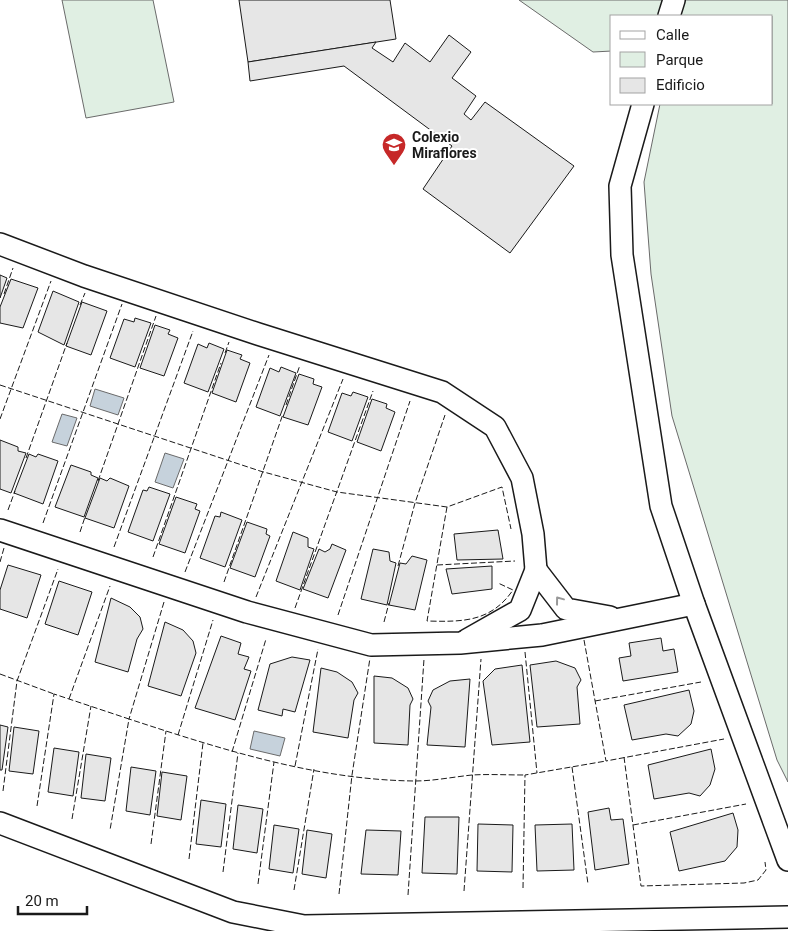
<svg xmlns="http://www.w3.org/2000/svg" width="788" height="931" font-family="Roboto,sans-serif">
<rect width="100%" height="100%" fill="#fff"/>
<!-- green -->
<g fill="#e0efe3" stroke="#6a6a6a">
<polygon points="62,0 153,0 174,102 86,118"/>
<polygon points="519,0 788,0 788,782 777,760 672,416 651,274 644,182 660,104 772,104 772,16 612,16 612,51 593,52"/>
</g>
<!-- water -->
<g fill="#c6d2dc" stroke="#6a6a6a">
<polygon points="95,389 124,398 118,415 90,406"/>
<polygon points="62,414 77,418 67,446 52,442"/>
<polygon points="165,453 184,459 173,488 155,482"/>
<polygon points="254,731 285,738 280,756 250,749"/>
</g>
<!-- building -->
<g fill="#e6e6e6" stroke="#1a1a1a">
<polygon points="239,0 390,0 396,39 248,62"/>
<polygon points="449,35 471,52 452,78 476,96 464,114 471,120 485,102 574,166 510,253 423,189 452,146 344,66 250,81 248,62 376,42 372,48 393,62 405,43 430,62"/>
<polygon points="0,275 7,278 0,298"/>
<polygon points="11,279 38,288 23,328 0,323 0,307"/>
<polygon points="53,291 79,302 64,345 38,332"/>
<polygon points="82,302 107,311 91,355 66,346"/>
<polygon points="135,318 151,323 135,367 110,358 124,319 134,322"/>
<polygon points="155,325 170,330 168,334 178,338 164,376 140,368"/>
<polygon points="209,343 224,349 208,392 184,383 198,344 207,348"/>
<polygon points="227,350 242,355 240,359 250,363 236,402 212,393"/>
<polygon points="281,367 296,373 280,416 256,407 270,368 279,372"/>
<polygon points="299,374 314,379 313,384 322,387 308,425 283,417"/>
<polygon points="353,392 368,397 352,441 328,432 342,393 351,396"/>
<polygon points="372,399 387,404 386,408 395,412 381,451 357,442"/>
<polygon points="0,440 18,447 18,451 26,453 11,493 0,489"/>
<polygon points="29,454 36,457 38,454 58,461 43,504 14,493"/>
<polygon points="71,465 91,472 91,475 98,478 84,517 55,507"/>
<polygon points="100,478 107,481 110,478 129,486 114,528 85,518"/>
<polygon points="149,487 170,494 153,541 128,532 143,490 147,491"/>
<polygon points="176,497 197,504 195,509 200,511 185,553 159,544"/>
<polygon points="221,512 242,520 225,567 200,558 215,516 220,517"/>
<polygon points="247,522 267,529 266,534 270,536 255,577 230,568"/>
<polygon points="498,530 503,559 457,560 454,534"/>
<polygon points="293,532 308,538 308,547 314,549 300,590 276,581"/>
<polygon points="332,544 346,550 328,598 303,589 319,549 325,552 330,549"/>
<polygon points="373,549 389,552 390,561 396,563 387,605 361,599"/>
<polygon points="412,556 427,560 415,610 389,605 400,563 406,564"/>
<polygon points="8,565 41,575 27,618 0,609 0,590"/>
<polygon points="492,566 492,589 452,594 446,569"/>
<polygon points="59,581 92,592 78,635 45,624"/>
<polygon points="111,598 130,607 140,617 143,629 137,639 128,672 95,662"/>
<polygon points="165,622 183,630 193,641 196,653 181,696 148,686"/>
<polygon points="221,636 241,643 238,654 249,657 244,669 251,671 235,720 195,708"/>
<polygon points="661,638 663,651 674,649 678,672 623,681 619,658 631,656 629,643"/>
<polygon points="292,657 310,660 295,712 283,709 282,716 258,710 270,664"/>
<polygon points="556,661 575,668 581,680 577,687 580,724 537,727 530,665"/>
<polygon points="522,665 530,742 492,745 483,681 495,669"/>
<polygon points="321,668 337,672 352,682 358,693 354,700 348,738 313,732"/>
<polygon points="374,676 392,678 408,688 413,699 410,705 408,745 374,743"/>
<polygon points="470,679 465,747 427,745 431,707 428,701 433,690 450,681"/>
<polygon points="689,690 694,711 691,724 678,736 666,734 632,740 624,705"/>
<polygon points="0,725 8,727 2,770 0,770"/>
<polygon points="14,727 39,731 33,774 9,771"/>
<polygon points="54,748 79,752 73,796 48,792"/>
<polygon points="711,749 715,769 710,785 700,796 689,793 654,799 648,765"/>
<polygon points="86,754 111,758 105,801 81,798"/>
<polygon points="131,767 156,771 150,815 126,811"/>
<polygon points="162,772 187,776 181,820 157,816"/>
<polygon points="201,800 226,804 221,847 196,844"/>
<polygon points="238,805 263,809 257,853 233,849"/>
<polygon points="609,808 611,820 623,819 629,864 595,870 588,812"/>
<polygon points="733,813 738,830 737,847 725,861 679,871 670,832"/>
<polygon points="425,817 459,817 457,874 422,873"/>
<polygon points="478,824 513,825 512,872 477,871"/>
<polygon points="572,824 574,870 537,871 535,825"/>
<polygon points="274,825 299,829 293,873 269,869"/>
<polygon points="307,830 332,834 326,878 302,874"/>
<polygon points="366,830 401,831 398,875 361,874"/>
</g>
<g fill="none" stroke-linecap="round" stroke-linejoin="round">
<defs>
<g id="minor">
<polyline points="669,16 674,0"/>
<polyline points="643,104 620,186 622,255 661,506 694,604 788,860"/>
<polyline points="0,244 84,276 258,334 442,392 495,427 522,478 533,534 536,570"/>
<polyline points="0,530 247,612 371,645 460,643 542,635 694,604"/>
<polyline points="467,640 520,610 536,570 566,609 610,617"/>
<polyline points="0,823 233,912 304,926 788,917"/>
</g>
</defs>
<!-- minor casing -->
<use href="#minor" stroke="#1a1a1a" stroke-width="24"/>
<!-- minor -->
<use href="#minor" stroke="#fff" stroke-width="21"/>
<!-- fence -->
<g stroke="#1a1a1a" stroke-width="1" stroke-dasharray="6 2.5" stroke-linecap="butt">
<polyline points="4,294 13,268"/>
<polyline points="80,305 85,293"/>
<polyline points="225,353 229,342"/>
<polyline points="0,385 260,471 337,492 447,507 502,487 511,529"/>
<polyline points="286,405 300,365"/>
<polyline points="0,419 51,281"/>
<polyline points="26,458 67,343"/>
<polyline points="98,481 156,316"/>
<path d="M 447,507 L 427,621 C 463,622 491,622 513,590 L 498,583"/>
<polyline points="8,510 15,491"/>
<polyline points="43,523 122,304"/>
<polyline points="80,532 85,517"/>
<polyline points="114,547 193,331"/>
<polyline points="153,557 221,363"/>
<polyline points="0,562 4,548"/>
<polyline points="437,565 515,561"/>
<polyline points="398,566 415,503 445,415"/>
<polyline points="185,572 269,355"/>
<polyline points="224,582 283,414"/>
<polyline points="256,597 343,379"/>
<path d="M 164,602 L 129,719 C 221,749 316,780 415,781 C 433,781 453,777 472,775 C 489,774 507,775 525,775"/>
<polyline points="295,608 373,391"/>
<polyline points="338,615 410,401"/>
<polyline points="384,622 389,603"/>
<polyline points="584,640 606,761 724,739"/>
<polyline points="525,652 537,773"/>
<polyline points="0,674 54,694"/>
<polyline points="69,699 110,586"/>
<polyline points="595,701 701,682"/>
<polyline points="178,735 213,620"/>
<polyline points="232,752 266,639"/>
<polyline points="624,757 641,886 744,883 758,880 766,870 765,862"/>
<polyline points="295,766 318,649"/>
<polyline points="572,767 588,884"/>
<polyline points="3,791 17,681 58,569"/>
<polyline points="37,806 54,694 129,719 110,830"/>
<polyline points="72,819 91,706"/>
<polyline points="633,825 746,804"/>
<polyline points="151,844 166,731"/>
<polyline points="189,859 203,743"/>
<polyline points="223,872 238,753"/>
<polyline points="258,884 274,762"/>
<polyline points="523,888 525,775 606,761"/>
<polyline points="294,890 314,769"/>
<polyline points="464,891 481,659"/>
<polyline points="339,894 352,775 370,658"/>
<polyline points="408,895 424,659"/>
</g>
</g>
<!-- one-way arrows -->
<defs><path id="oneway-chevron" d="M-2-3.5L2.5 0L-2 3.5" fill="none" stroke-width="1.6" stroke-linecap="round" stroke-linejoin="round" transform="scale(1.25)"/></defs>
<use stroke="#989898" href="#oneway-chevron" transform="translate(559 600) rotate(-127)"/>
<!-- icons -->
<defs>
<symbol id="school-pin" viewBox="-11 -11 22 30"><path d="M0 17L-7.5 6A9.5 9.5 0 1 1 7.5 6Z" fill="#c62828" stroke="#fff"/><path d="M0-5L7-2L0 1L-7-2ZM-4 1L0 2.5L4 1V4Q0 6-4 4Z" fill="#fff"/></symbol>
</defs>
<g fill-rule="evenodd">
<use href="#school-pin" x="380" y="131" width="28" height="38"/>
</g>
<g text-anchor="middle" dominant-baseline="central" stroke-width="4" stroke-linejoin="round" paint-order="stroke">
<!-- poi labels -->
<g font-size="14" font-weight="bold" fill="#1a1a1a" stroke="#fff" text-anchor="start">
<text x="412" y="137">Colexio<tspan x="412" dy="16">Miraflores</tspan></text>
</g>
</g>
<!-- legend -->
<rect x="610" y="15" width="162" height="90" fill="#ffffff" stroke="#a3a3a3"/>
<rect x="620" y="31" width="25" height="8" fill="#ffffff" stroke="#a3a3a3"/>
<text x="656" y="40" font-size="15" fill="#1a1a1a">Calle</text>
<rect x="620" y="52" width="25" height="15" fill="#e0efe3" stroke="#a3a3a3"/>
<text x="656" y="65" font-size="15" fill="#1a1a1a">Parque</text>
<rect x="620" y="78" width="25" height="15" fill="#e6e6e6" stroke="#a3a3a3"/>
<text x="656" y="90" font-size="15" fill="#1a1a1a">Edificio</text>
<!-- scale -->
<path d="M18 906v8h69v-8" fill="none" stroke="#1a1a1a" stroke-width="2.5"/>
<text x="25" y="906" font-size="15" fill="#1a1a1a" stroke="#ffffff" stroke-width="4" paint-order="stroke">20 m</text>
</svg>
